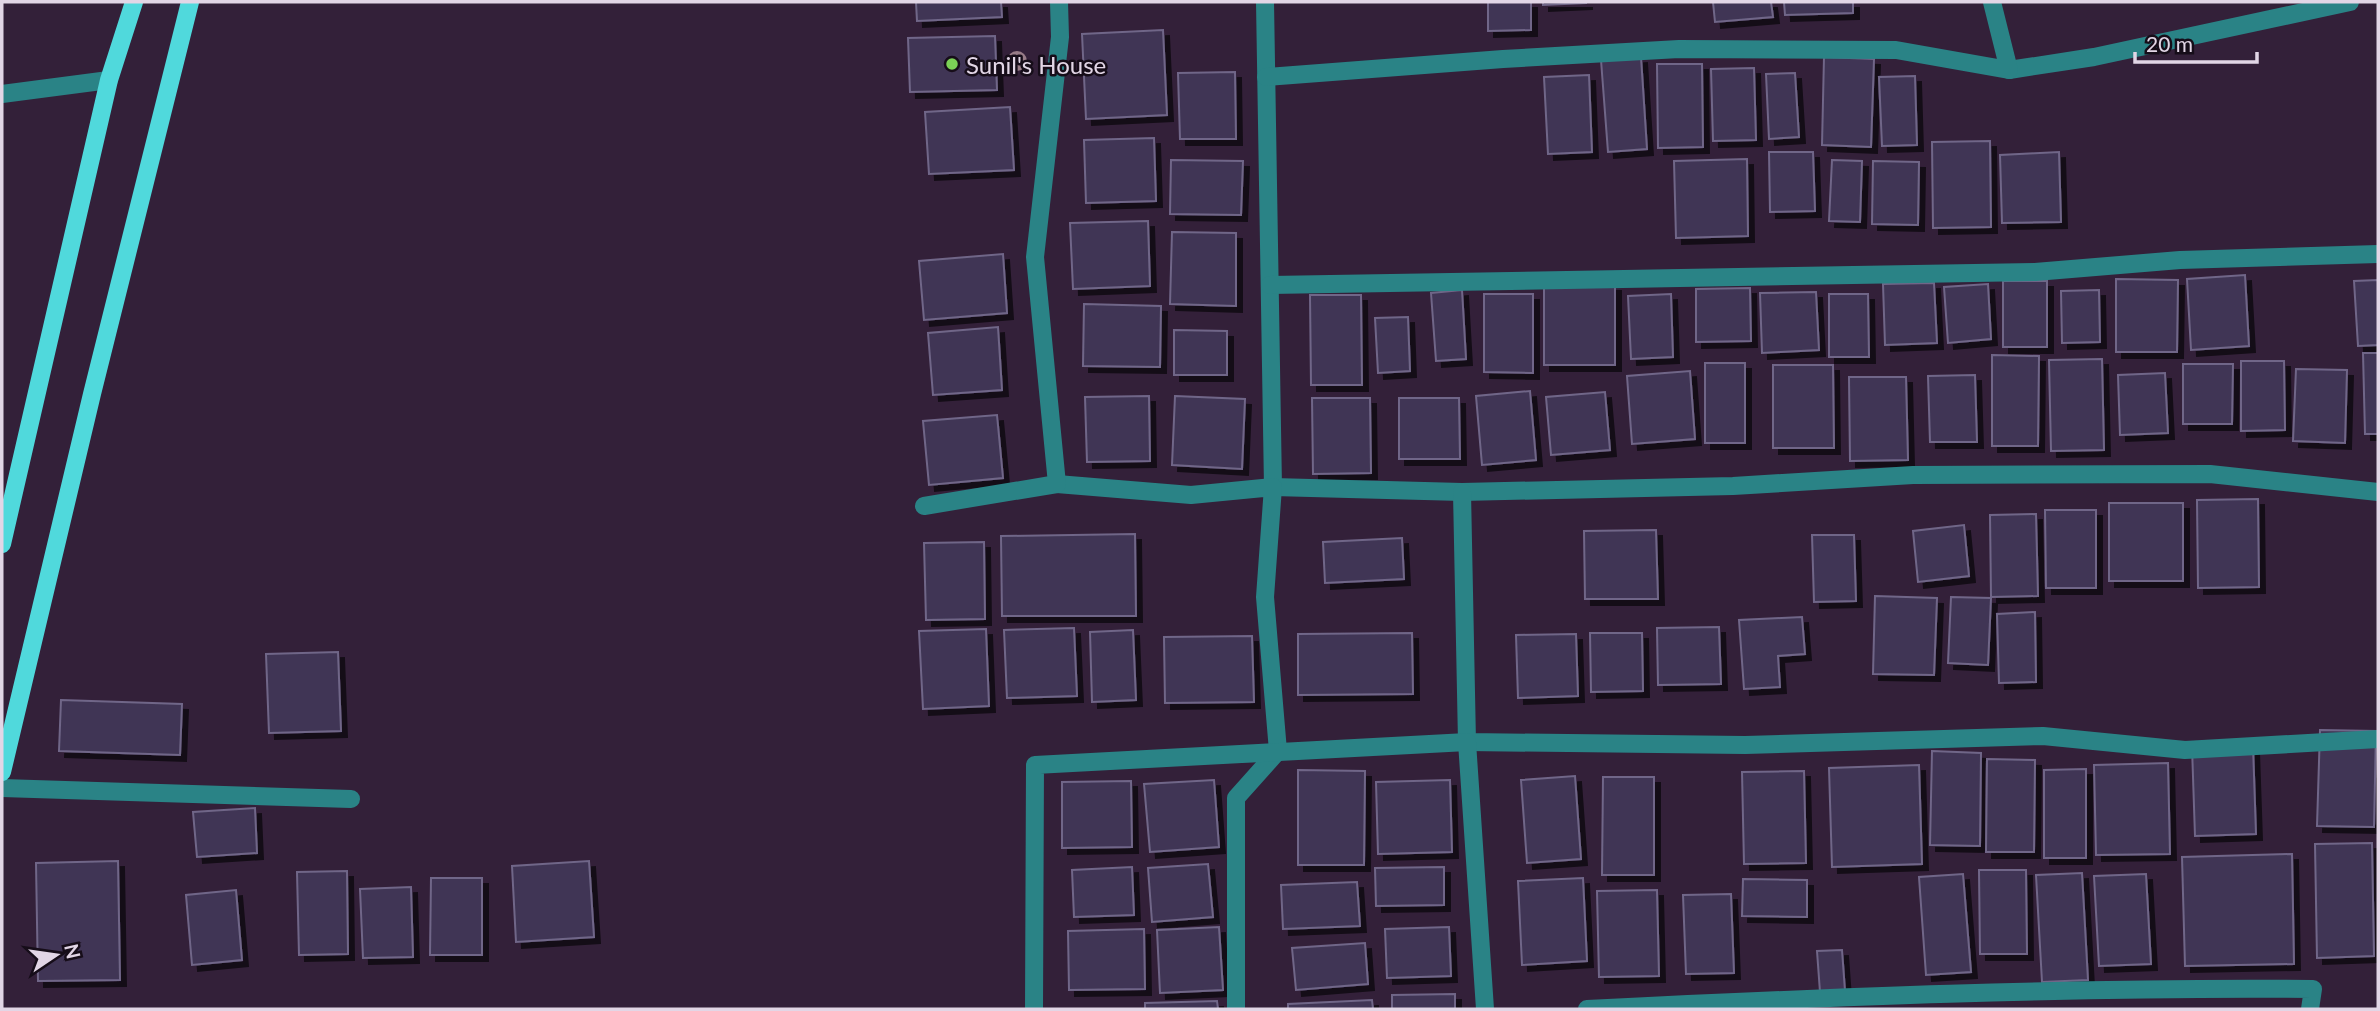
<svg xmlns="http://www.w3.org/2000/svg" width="2380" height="1011" font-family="Lato,sans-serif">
<defs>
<filter id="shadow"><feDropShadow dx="6" dy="6" stdDeviation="0" flood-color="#0009"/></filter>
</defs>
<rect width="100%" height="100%" fill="#332039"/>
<!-- building -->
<g fill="#3f3654" stroke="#706688" stroke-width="2" filter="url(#shadow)">
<polygon points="916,2 1001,2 1002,17 917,21"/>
<polygon points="1488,2 1531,2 1531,30 1488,31"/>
<polygon points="1543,2 1586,2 1586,3 1543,5"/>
<polygon points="1713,2 1771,2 1773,17 1715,22"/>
<polygon points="1784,2 1853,2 1853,13 1785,15"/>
<polygon points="1163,30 1167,115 1086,119 1082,34"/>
<polygon points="995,36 997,90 910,92 908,38"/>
<polygon points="1641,57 1647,149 1608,152 1601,60"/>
<polygon points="1824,57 1874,59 1871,147 1822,145"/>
<polygon points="1657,64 1702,64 1703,147 1658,148"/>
<polygon points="1754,68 1756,140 1713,141 1711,69"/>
<polygon points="1235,72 1236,139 1180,139 1178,73"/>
<polygon points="1795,73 1799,137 1769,139 1766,74"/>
<polygon points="1589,75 1592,152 1548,154 1544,77"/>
<polygon points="1915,76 1917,145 1882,146 1879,77"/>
<polygon points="1010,107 1014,170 929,174 925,112"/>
<polygon points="1154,138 1156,201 1086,203 1084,140"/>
<polygon points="1990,141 1991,227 1933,228 1932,142"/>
<polygon points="1769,152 1813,152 1815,211 1770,212"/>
<polygon points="2059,152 2061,222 2002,223 2000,155"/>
<polygon points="1747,159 1748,236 1676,238 1674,161"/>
<polygon points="1171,160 1243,161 1241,215 1170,214"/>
<polygon points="1832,160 1862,161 1860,222 1829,221"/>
<polygon points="1873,161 1919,162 1918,225 1872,224"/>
<polygon points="1148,221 1150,286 1073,289 1070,223"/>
<polygon points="1172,232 1236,233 1236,306 1170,304"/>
<polygon points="1003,254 1007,313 924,320 919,261"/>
<polygon points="2245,275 2249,346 2191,350 2187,279"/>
<polygon points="2116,279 2178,280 2177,352 2116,352"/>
<polygon points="2378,280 2378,345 2358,346 2354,281"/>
<rect x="2003" y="281" width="44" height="66"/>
<polygon points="1934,283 1937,343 1885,345 1883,284"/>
<polygon points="1988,284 1991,339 1948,343 1944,287"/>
<rect x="1544" y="285" width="71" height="80"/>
<polygon points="1750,288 1751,341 1696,342 1696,289"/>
<polygon points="1462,290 1466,359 1436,361 1431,293"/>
<polygon points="2099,290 2100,342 2062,343 2061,291"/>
<polygon points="1816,292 1819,350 1762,353 1760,293"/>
<polygon points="1484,294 1533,294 1533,373 1484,372"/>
<polygon points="1671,294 1673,357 1631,359 1628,296"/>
<polygon points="1829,294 1868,294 1869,357 1829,357"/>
<polygon points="1310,295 1361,295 1362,385 1311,385"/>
<polygon points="1084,304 1161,306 1160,367 1083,366"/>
<polygon points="1408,317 1410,371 1378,373 1375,318"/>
<polygon points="998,327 1002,390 933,395 928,333"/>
<polygon points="1174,330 1227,331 1227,375 1174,375"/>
<polygon points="2363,353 2378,353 2378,434 2365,434"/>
<polygon points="1992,355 2039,356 2038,446 1992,446"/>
<polygon points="2102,359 2104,450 2051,451 2049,360"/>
<polygon points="2241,361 2284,361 2285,430 2241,431"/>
<rect x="1705" y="363" width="40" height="80"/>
<polygon points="2183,364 2233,364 2232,424 2183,424"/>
<polygon points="1773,365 1833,365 1834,448 1773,448"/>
<polygon points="2296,369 2347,370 2345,443 2293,441"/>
<polygon points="1690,371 1695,439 1632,444 1627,376"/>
<polygon points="2165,373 2168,433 2120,435 2118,375"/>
<polygon points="1975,375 1977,442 1930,442 1928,376"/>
<polygon points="1849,377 1906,377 1908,460 1850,461"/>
<polygon points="1530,391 1536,460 1482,465 1476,396"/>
<polygon points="1605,392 1610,450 1551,455 1546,397"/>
<polygon points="1149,396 1150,461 1087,462 1085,397"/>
<polygon points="1175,396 1245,399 1242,469 1172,465"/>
<polygon points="1312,398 1370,398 1371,473 1313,474"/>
<polygon points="1399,398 1459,398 1460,459 1399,459"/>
<polygon points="997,415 1003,478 929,485 923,421"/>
<polygon points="2258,499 2259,587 2198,588 2197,500"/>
<rect x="2109" y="503" width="74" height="78"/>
<polygon points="2045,510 2096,510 2096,588 2046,588"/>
<polygon points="2036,514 2038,596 1991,597 1990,515"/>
<polygon points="1964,525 1969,576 1918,582 1913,531"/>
<polygon points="1656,530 1658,599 1585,599 1584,531"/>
<polygon points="1135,534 1136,616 1002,616 1001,536"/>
<polygon points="1812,535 1854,535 1856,601 1814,602"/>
<polygon points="1402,538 1404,579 1325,583 1323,542"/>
<polygon points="984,542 985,619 926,620 924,543"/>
<polygon points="1875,596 1937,598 1934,675 1873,674"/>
<polygon points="1951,597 1991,598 1988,665 1948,663"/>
<polygon points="2035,612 2036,682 1999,683 1997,614"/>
<polygon points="1802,617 1805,654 1778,656 1780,687 1744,689 1739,620"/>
<polygon points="1719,627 1721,684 1658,685 1657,628"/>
<polygon points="1074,628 1077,696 1007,698 1004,630"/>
<polygon points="986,629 989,706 923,709 919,631"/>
<polygon points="1133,630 1136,700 1092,702 1090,632"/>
<polygon points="1412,633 1413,694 1298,695 1298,634"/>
<polygon points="1590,633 1642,633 1643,691 1591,692"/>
<polygon points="1576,634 1578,696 1518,698 1516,635"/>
<polygon points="1252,636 1254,702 1165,703 1164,637"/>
<polygon points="338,652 341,731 269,733 266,654"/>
<polygon points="61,700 182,704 180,755 59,751"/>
<polygon points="2320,730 2376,731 2374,827 2317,826"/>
<polygon points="2253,746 2256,834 2195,836 2192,747"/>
<polygon points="1932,751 1981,753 1980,846 1930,845"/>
<polygon points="1987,759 2035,760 2034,852 1986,852"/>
<polygon points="2168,763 2170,854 2096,855 2094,765"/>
<polygon points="1919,765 1922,864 1832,867 1829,768"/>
<polygon points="2086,769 2086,858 2044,858 2044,770"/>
<polygon points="1298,770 1365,771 1364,865 1298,865"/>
<polygon points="1804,771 1806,863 1744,864 1742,772"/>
<polygon points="1575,776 1581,859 1527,863 1521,780"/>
<polygon points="1603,777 1654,777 1654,875 1602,875"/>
<polygon points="1214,780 1219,847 1150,852 1144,784"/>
<polygon points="1450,780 1452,852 1378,854 1376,782"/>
<polygon points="1131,781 1132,847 1062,848 1062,782"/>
<polygon points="255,808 257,853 197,857 193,812"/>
<polygon points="2372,843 2374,956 2317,958 2315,844"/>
<polygon points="2292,854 2294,964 2185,966 2182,857"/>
<polygon points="118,861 120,980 38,981 36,863"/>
<polygon points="589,861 594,937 516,942 512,866"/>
<polygon points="1208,864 1213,917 1152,922 1148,868"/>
<polygon points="1132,867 1134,915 1074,917 1072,870"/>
<polygon points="1444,867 1444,905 1376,906 1375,868"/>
<polygon points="1979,870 2026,870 2027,954 1980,954"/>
<polygon points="347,871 348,954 299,955 297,872"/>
<polygon points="2082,873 2088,980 2042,982 2036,875"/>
<polygon points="1963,874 1971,972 1926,975 1919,877"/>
<polygon points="2146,874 2151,964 2099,966 2094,876"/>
<polygon points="431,878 482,878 482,955 430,955"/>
<polygon points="1583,878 1587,961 1522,965 1518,881"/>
<polygon points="1743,879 1807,880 1807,917 1742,916"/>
<polygon points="1357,882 1360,926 1283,929 1281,885"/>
<polygon points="411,887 413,957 363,958 360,889"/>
<polygon points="236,890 242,960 192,965 186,895"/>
<polygon points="1657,890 1659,976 1599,977 1597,891"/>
<polygon points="1731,894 1734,973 1686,974 1683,895"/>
<polygon points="1219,927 1223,990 1160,993 1157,930"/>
<polygon points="1449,927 1451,976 1387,978 1385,929"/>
<polygon points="1144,929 1145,989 1069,990 1068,931"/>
<polygon points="1365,943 1368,984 1296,990 1292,948"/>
<polygon points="1842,950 1845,991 1820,992 1817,951"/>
<polygon points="1455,994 1455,1009 1392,1009 1392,995"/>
<polygon points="1372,1000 1373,1009 1288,1009 1288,1004"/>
<polygon points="1217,1001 1218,1009 1145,1009 1145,1003"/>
</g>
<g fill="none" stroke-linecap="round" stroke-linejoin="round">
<!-- minor -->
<g stroke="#2a8386" stroke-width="18">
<polyline points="1265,2 1273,487 1462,492 1733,486 1913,475 2210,474 2378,492"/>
<polyline points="2009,70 2094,57 2350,2"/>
<polyline points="1266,77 1503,59 1679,49 1896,50 2009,70 1992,2"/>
<polyline points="2,94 109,80"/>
<polyline points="1270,285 2035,272 2180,260 2378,254"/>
<polyline points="1057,484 1191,495 1273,487 1265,597 1278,751 1236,798 1236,1009"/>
<polyline points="1462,492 1467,742 1745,745 2043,736 2185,750 2378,739"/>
<polyline points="924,506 1057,484 1035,257 1060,37 1059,2"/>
<polyline points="2,788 351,799"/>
<polyline points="1034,1009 1035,765 1467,742 1485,1009"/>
<path d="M 1587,1009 C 1829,997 2070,987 2313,989 L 2310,1009"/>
</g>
<!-- major -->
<g stroke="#50d9dc" stroke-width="18">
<polyline points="2,544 109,80 134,2"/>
<polyline points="2,772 92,394 190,2"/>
</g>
</g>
<!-- trees -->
<circle fill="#987c88" cx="1017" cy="61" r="10"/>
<!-- markers -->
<circle fill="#7bd156" stroke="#160d19" stroke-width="2.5" cx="952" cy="64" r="7"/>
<g text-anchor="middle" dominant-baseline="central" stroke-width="5" stroke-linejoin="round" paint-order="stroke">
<!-- poi labels -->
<g font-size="24" fill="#e2d6e6" stroke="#160d19" text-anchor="start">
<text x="966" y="64">Sunil's House</text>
</g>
</g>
<!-- border -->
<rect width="2380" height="1011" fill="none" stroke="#e2d6e6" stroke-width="7"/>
<!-- north arrow -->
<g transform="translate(56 955) rotate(77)" stroke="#160d19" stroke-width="5" paint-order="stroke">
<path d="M0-5L12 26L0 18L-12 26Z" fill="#e2d6e6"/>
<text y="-10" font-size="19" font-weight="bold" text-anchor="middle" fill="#e2d6e6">N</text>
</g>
<!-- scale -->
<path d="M2135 52v10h122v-10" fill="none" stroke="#e2d6e6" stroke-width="3.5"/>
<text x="2146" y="52" font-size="21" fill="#e2d6e6" stroke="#160d19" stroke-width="5" paint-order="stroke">20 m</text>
</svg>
